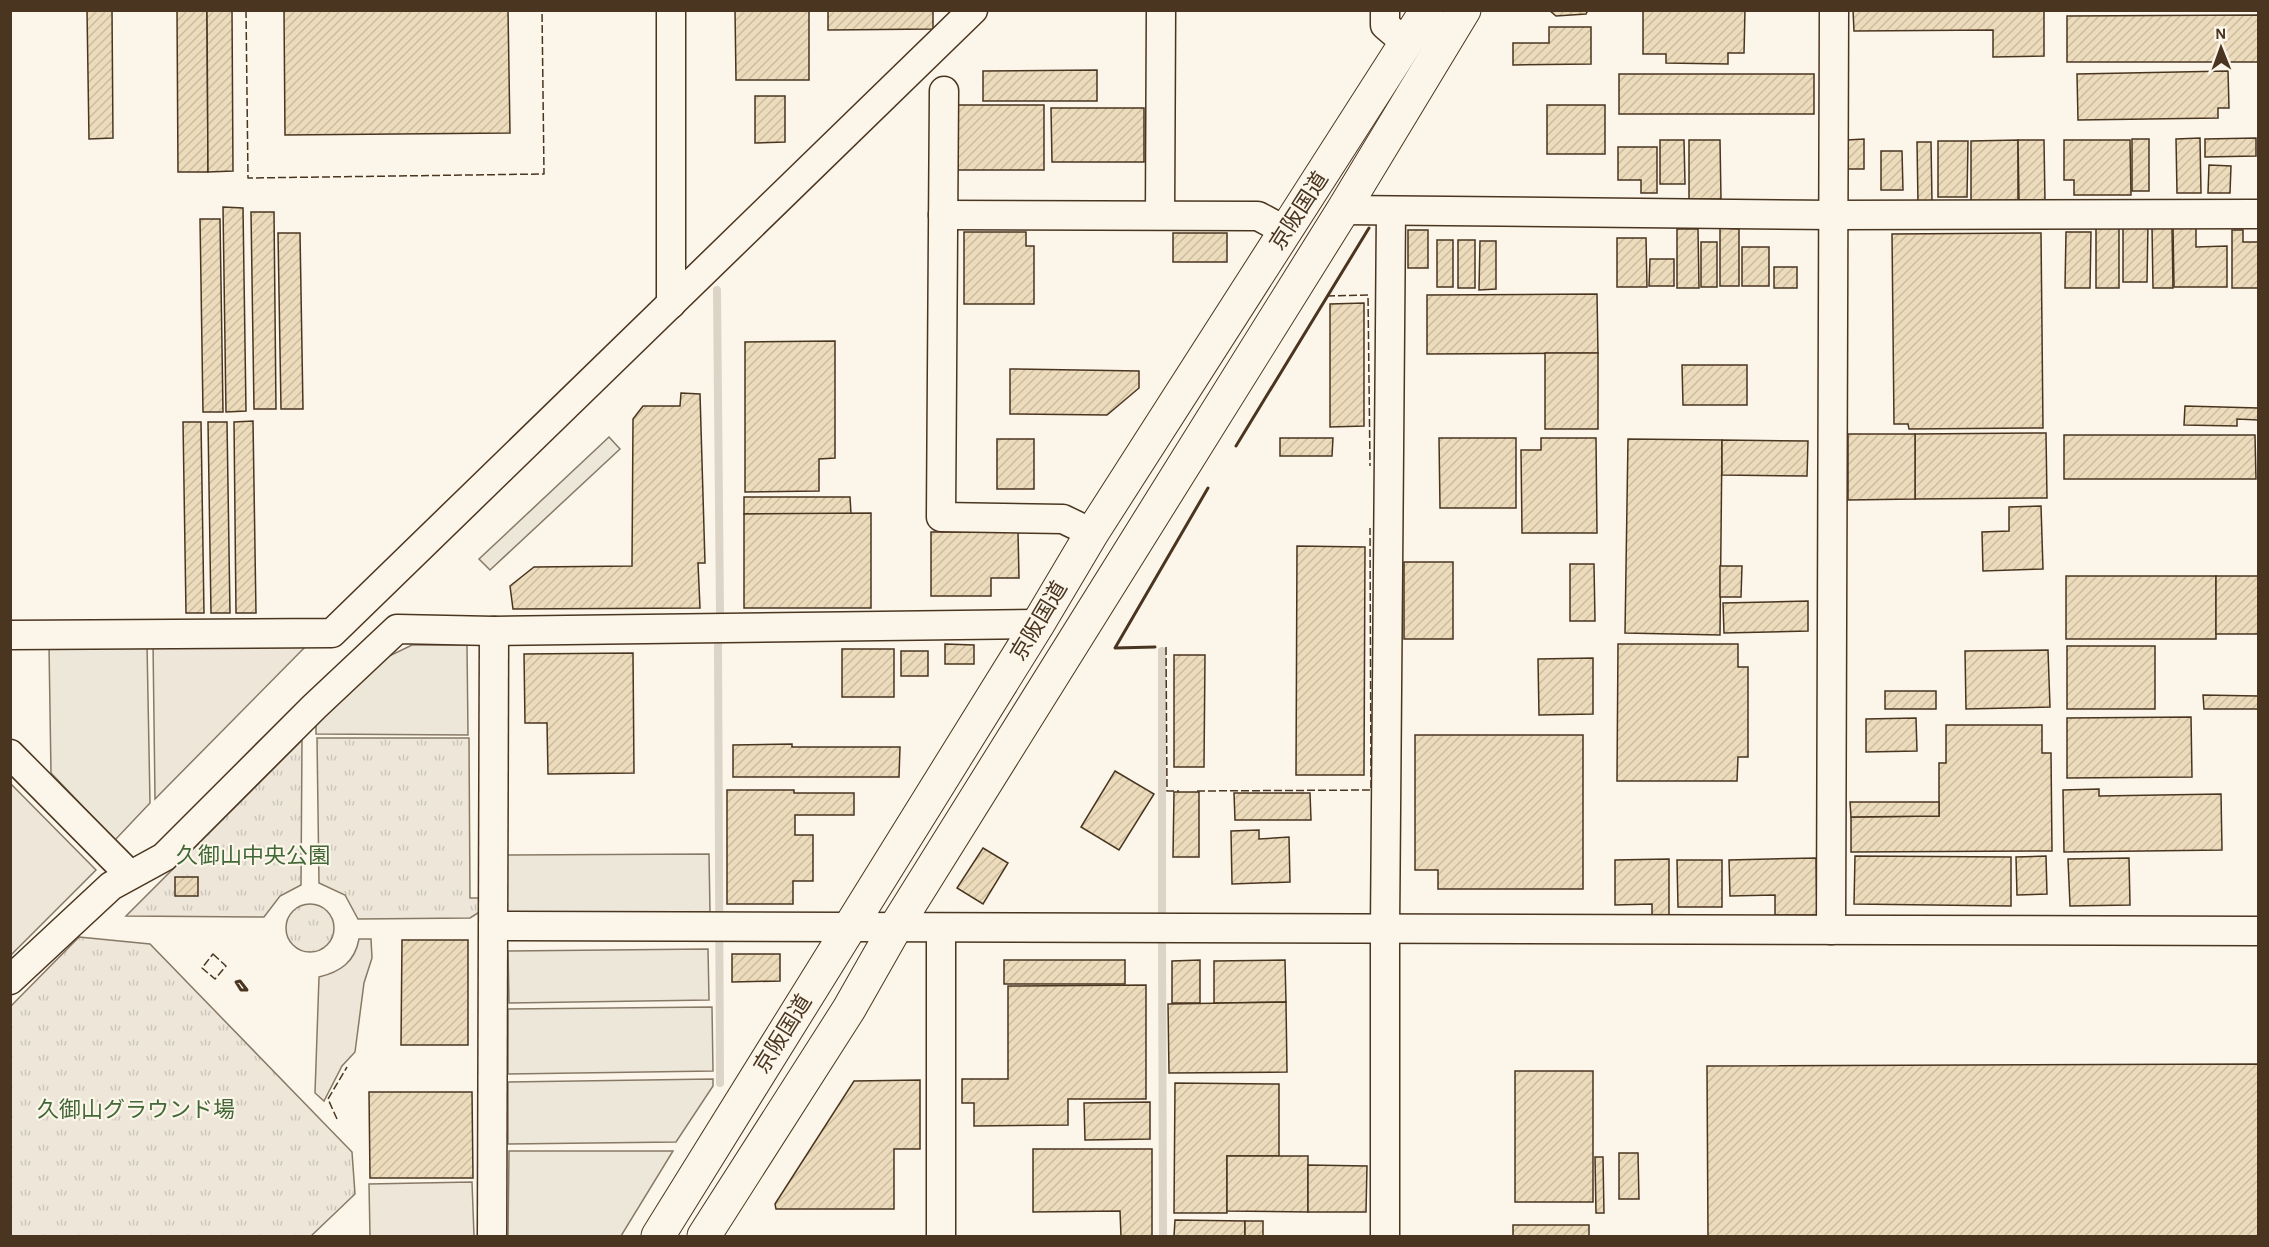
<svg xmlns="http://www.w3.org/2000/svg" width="2269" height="1247" font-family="'Alegreya Sans','Noto Sans JP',sans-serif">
<defs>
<pattern id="park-tufts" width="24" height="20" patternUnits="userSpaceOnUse" patternTransform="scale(1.5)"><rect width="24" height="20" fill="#ede6d9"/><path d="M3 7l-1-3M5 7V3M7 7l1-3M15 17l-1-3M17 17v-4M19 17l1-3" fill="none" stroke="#cdc6ba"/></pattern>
<pattern id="building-hatch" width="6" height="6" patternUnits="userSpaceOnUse" patternTransform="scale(1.5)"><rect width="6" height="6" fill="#ecdcbc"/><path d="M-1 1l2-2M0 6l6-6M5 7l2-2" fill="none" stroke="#ccbda1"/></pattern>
</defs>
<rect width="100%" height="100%" fill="#fbf6e9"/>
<!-- grass -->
<g fill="#ede6d9" stroke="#887966" stroke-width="1.5">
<polygon points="310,642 155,799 153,643"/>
<polygon points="11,784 96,870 11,955"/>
<path d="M 359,939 L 371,939 L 372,958 L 364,983 L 355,1052 L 342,1066 L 324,1101 L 315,1093 L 319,977 C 340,972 355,962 359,939 Z"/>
<polygon points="472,1182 474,1236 370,1236 369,1184"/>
</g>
<!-- park -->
<g fill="url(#park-tufts)" stroke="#887966" stroke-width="1.5">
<polygon points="317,738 469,738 470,898 481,898 481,911 470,918 358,919 345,895 319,883"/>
<polygon points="302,740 301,885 280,896 264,917 126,916"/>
<circle cx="310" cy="928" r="24"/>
<polygon points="79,937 150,944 352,1152 355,1194 311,1236 11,1236 11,1006"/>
</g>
<!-- parking -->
<g fill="#ede7d9" stroke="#887966" stroke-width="1.5">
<polygon points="609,437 620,449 490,570 479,559"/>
<polygon points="147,644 150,803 115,840 51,773 49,646"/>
<polygon points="412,645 467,645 468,735 316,734 316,725 385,658"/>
<polygon points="709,854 710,912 507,913 507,855"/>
<polygon points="708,949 709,1000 509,1003 508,951"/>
<polygon points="712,1007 713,1071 508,1074 508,1009"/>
<polygon points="713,1079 713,1086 676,1142 508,1144 508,1082"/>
<polygon points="509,1151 673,1151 621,1236 508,1236"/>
</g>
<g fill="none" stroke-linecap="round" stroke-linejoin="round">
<!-- stream -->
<g stroke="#dcd4c6" stroke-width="8">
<polyline points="717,290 720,614 718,647 720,1083"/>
<polyline points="1162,651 1162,922"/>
<polyline points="1162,934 1163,1236"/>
</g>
</g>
<!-- building -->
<g fill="url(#building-hatch)" stroke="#4a3520" stroke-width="1.5">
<polygon points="87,10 112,10 113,138 89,139"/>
<polygon points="177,10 207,10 208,172 178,172"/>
<polygon points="207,10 232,10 233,171 208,172"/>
<polygon points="284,10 508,10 510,133 285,135"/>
<polygon points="735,10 809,10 809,80 736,80"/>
<polygon points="828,10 933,10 933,29 828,30"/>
<polygon points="1549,10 1588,10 1586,14 1556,16"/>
<polygon points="1643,10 1745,10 1744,53 1728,53 1728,64 1666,63 1666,54 1643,54"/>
<polygon points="1853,10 2044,10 2044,56 1993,57 1993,30 1854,31"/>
<polygon points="2258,15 2258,62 2067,62 2067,16"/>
<polygon points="1549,27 1591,27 1591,64 1513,65 1513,43 1549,43"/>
<polygon points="1097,70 1097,101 983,101 983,71"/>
<polygon points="2228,71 2229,108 2218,108 2218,118 2078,120 2077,74"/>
<rect x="1619" y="74" width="195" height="40"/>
<polygon points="755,96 785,96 785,142 755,143"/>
<rect x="955" y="105" width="89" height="65"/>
<rect x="1547" y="105" width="58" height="49"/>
<polygon points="1051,108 1144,108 1144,162 1052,162"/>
<polygon points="2200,138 2201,193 2177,193 2176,139"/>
<polygon points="2256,138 2256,156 2205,157 2205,139"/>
<polygon points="1864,139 1864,169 1847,169 1847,140"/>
<rect x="2132" y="139" width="17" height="52"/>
<polygon points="1660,140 1684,140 1685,184 1660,184"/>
<polygon points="1689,140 1720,140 1721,199 1689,199"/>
<polygon points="2018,140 2018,202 1971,202 1971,141"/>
<polygon points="2018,140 2044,140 2045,202 2019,202"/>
<polygon points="2064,140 2130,140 2131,195 2074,195 2074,180 2064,180"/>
<polygon points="1938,141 1968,141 1967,197 1938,197"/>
<polygon points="1917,142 1931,142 1932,202 1918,202"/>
<polygon points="1618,147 1657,147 1657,193 1641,193 1641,180 1618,180"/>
<polygon points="1881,151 1902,151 1903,190 1881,190"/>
<polygon points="2209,165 2231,166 2230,193 2208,193"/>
<polygon points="223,207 243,208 246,411 226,412"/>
<polygon points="251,212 274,212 276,409 254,409"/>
<polygon points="200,219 220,219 223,412 203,412"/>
<polygon points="2123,224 2148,224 2147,282 2123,282"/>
<polygon points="2119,226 2119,288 2096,288 2096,227"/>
<polygon points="2196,226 2196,247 2227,246 2227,287 2174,287 2173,227"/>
<polygon points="2152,227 2172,227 2173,288 2153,288"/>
<polygon points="1720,228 1739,229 1739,286 1720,286"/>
<polygon points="1677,229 1698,229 1699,288 1677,288"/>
<rect x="1408" y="230" width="20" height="38"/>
<polygon points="2232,230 2243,230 2243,242 2258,242 2258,288 2232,288"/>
<polygon points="964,232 1026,232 1026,246 1034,246 1034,304 964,304"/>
<polygon points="2066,232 2091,232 2090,288 2065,288"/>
<polygon points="278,233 300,233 303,409 281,409"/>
<rect x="1173" y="233" width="54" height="29"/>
<polygon points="2041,233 2043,428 1909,429 1908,424 1894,424 1892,234"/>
<polygon points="1617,238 1646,238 1647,287 1617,287"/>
<rect x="1437" y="240" width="16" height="47"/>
<rect x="1458" y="240" width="17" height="48"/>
<polygon points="1480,241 1496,241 1496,289 1479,290"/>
<rect x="1701" y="242" width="16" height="45"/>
<rect x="1742" y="247" width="27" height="39"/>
<polygon points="1650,259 1674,259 1674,286 1649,286"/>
<rect x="1774" y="267" width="23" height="21"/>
<polygon points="1597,294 1598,353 1427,354 1427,295"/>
<polygon points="1364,303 1364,426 1330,427 1330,304"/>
<polygon points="835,341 835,458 819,459 819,491 745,492 745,342"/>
<rect x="1545" y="353" width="53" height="76"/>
<polygon points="1682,365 1747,365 1747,405 1683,405"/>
<polygon points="1010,369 1139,371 1139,388 1107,415 1010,414"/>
<polygon points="681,393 700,394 705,563 698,563 700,608 513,609 510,586 534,567 632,566 633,419 643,406 680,406"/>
<polygon points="2185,406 2258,408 2258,420 2237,419 2237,426 2184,425"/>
<polygon points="253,421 256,613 236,613 234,422"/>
<polygon points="183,422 201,422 204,613 186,613"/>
<polygon points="208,422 227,422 230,613 211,613"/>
<polygon points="2046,433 2047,498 1915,499 1915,434"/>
<polygon points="1848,434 1915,434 1915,499 1848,500"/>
<polygon points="2064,435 2255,435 2256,479 2064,479"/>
<polygon points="1280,438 1333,438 1332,456 1280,456"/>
<polygon points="1439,438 1516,438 1516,508 1440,508"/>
<polygon points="1541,438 1596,438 1597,533 1522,533 1521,450 1541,450"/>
<rect x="997" y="439" width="37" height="50"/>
<polygon points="1628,439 1722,440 1720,635 1625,633"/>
<polygon points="1722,440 1808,441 1807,476 1722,475"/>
<polygon points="744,497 850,497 851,514 744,514"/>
<polygon points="2041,506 2043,569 1983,571 1982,532 2009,531 2009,507"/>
<polygon points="871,513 871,608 744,608 744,514"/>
<polygon points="931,532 1018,532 1019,578 991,578 991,596 931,596"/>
<polygon points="1297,546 1365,547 1364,775 1296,775"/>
<rect x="1404" y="562" width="49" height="77"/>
<polygon points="1570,564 1594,564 1595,621 1570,621"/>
<polygon points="1720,566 1742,566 1741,597 1720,597"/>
<rect x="2066" y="576" width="150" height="63"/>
<rect x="2216" y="576" width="42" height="58"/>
<polygon points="1808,601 1808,631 1724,633 1723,603"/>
<polygon points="945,644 974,645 974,664 945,664"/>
<polygon points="1618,644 1738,644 1738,667 1748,667 1748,757 1738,757 1737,781 1617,781"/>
<rect x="2067" y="646" width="88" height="63"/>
<rect x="842" y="649" width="52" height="48"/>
<polygon points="2048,650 2050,707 1966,709 1965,651"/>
<rect x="901" y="651" width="27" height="25"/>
<polygon points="633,653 634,773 548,774 547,723 525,723 524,654"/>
<polygon points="1174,655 1205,655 1204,767 1174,767"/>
<polygon points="1593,658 1593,714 1539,715 1538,659"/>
<rect x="1885" y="691" width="51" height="18"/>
<polygon points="2203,695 2258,696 2258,709 2204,709"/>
<polygon points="2191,717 2192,777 2067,778 2067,718"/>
<polygon points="1916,718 1917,751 1866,752 1866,719"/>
<polygon points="1946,725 2042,725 2042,753 2051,753 2052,851 1851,852 1851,817 1939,816 1939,763 1946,763"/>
<polygon points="1415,735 1583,735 1583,889 1438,889 1438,870 1415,870"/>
<polygon points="792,744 792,747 900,747 899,777 733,777 733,745"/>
<polygon points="1115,771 1154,794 1119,850 1081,827"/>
<polygon points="2099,789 2099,796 2221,794 2222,850 2064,852 2063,790"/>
<polygon points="727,790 794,790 794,793 854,793 854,815 795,815 795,835 813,835 813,881 793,881 793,904 727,904"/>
<polygon points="1174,792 1199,792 1199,857 1173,857"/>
<polygon points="1234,793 1310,793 1311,820 1235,820"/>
<polygon points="1850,802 1939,802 1939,816 1851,817"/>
<polygon points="1259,830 1259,839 1289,837 1290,882 1232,884 1231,831"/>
<polygon points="983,848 1008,863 983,904 957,888"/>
<polygon points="1855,856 2011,857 2011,906 1854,904"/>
<polygon points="2046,856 2047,894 2017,895 2016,857"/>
<polygon points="1816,858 1817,915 1775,915 1775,895 1730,896 1729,860"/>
<polygon points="2129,858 2130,905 2070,906 2068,859"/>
<polygon points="1669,859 1669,918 1652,918 1652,904 1615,905 1615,860"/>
<polygon points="1677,860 1722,860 1722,907 1678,907"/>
<rect x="175" y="877" width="23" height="19"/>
<polygon points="402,940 468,940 468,1045 401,1045"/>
<polygon points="732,954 780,954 780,981 732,982"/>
<rect x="1004" y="960" width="121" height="24"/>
<polygon points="1200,960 1200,1003 1172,1003 1172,961"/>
<polygon points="1285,960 1286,1002 1214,1003 1214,961"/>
<polygon points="1146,985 1146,1099 1068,1099 1068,1125 974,1126 974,1103 962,1103 962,1079 1008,1079 1008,986"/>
<polygon points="1286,1002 1287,1072 1169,1073 1168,1004"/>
<polygon points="2258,1064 2258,1236 1708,1236 1707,1066"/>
<rect x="1515" y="1071" width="78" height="131"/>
<polygon points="920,1080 920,1149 894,1149 894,1209 776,1209 775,1204 854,1081"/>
<polygon points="1175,1083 1279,1084 1279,1156 1227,1156 1227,1213 1174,1213"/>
<polygon points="369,1092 472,1092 473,1178 370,1178"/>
<polygon points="1150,1102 1150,1139 1085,1140 1084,1103"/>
<polygon points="1033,1149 1152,1149 1152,1236 1121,1236 1120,1211 1033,1212"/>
<polygon points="1619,1153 1638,1153 1639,1199 1619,1199"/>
<polygon points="1227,1156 1308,1156 1308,1212 1227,1211"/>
<polygon points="1595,1157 1603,1157 1604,1213 1596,1213"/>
<polygon points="1308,1165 1367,1166 1366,1212 1308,1212"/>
<polygon points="1175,1220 1245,1221 1245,1236 1174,1236"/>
<rect x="1245" y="1221" width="18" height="15"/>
<rect x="1513" y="1225" width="76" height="11"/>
</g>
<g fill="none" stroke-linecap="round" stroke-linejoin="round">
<defs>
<g id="minor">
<polyline points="671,10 671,304"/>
<polyline points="1385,10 1385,25 1406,43"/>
<polyline points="944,91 941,517 1063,519 1092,533"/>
<polyline points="1343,210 1834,215 2258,214"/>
<polyline points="943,215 1258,216 1286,231"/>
<polyline points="1160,215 1161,10"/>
<polyline points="10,635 332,633 973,10"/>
<polyline points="10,754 130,875"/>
<polyline points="494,926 2258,931"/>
<polyline points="1831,930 1834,10"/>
<polyline points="10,980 111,886 164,857 314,707 397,629 494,631 1038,624"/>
<polyline points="492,1236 494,631"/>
<polyline points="941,1236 941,928"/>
<polyline points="1385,1236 1385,929 1391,211"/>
</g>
<g id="highway">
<polyline points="658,1236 1038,624 1092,533 1427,10"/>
<polyline points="704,1236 849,1009 895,928 1343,210 1464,10"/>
</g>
</defs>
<!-- minor casing -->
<use href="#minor" stroke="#4a3520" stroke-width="31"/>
<!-- highway casing -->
<use href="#highway" stroke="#4a3520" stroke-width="35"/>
<!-- minor -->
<use href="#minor" stroke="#fbf6e9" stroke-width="28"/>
<!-- highway -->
<use href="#highway" stroke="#fbf6e9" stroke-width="33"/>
<!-- fence -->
<g stroke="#4a3520" stroke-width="1.5" stroke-dasharray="8 3" stroke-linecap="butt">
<polyline points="246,10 248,178 544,174 542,10"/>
<polyline points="1327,296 1368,295 1370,466"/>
<polyline points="1166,647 1167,791 1179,791"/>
<polyline points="1197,791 1371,790 1370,528"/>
<polygon points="213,954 226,966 215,979 202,968"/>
<polyline points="337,1119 328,1099 347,1067"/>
</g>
<!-- wall -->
<g stroke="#4a3520" stroke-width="3">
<polyline points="1236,446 1369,228"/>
<polyline points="1155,647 1115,648 1208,488"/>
<polygon points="240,981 247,990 241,990 236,982"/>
</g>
</g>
<g text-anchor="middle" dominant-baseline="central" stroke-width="4.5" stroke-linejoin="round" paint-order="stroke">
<!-- street labels -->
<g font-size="22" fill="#4a3520" stroke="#fbf6e9">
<text transform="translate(1299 211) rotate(-57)">京阪国道</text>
<text transform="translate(1039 621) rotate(-59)">京阪国道</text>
<text transform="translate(783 1034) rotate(-58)">京阪国道</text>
</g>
<!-- park labels -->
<g font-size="22" fill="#436837" stroke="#fbf6e9">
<text x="253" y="856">久御山中央公園</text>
<text x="136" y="1110">久御山グラウンド場</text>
</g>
</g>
<!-- border -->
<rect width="2269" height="1247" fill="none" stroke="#4a3520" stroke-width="24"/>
<!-- north arrow -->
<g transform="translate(2221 48) rotate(359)" stroke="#fbf6e9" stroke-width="4.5" paint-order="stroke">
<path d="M0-4.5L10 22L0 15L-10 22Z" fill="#4a3520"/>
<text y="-9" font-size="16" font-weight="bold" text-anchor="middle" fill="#4a3520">N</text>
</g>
</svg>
